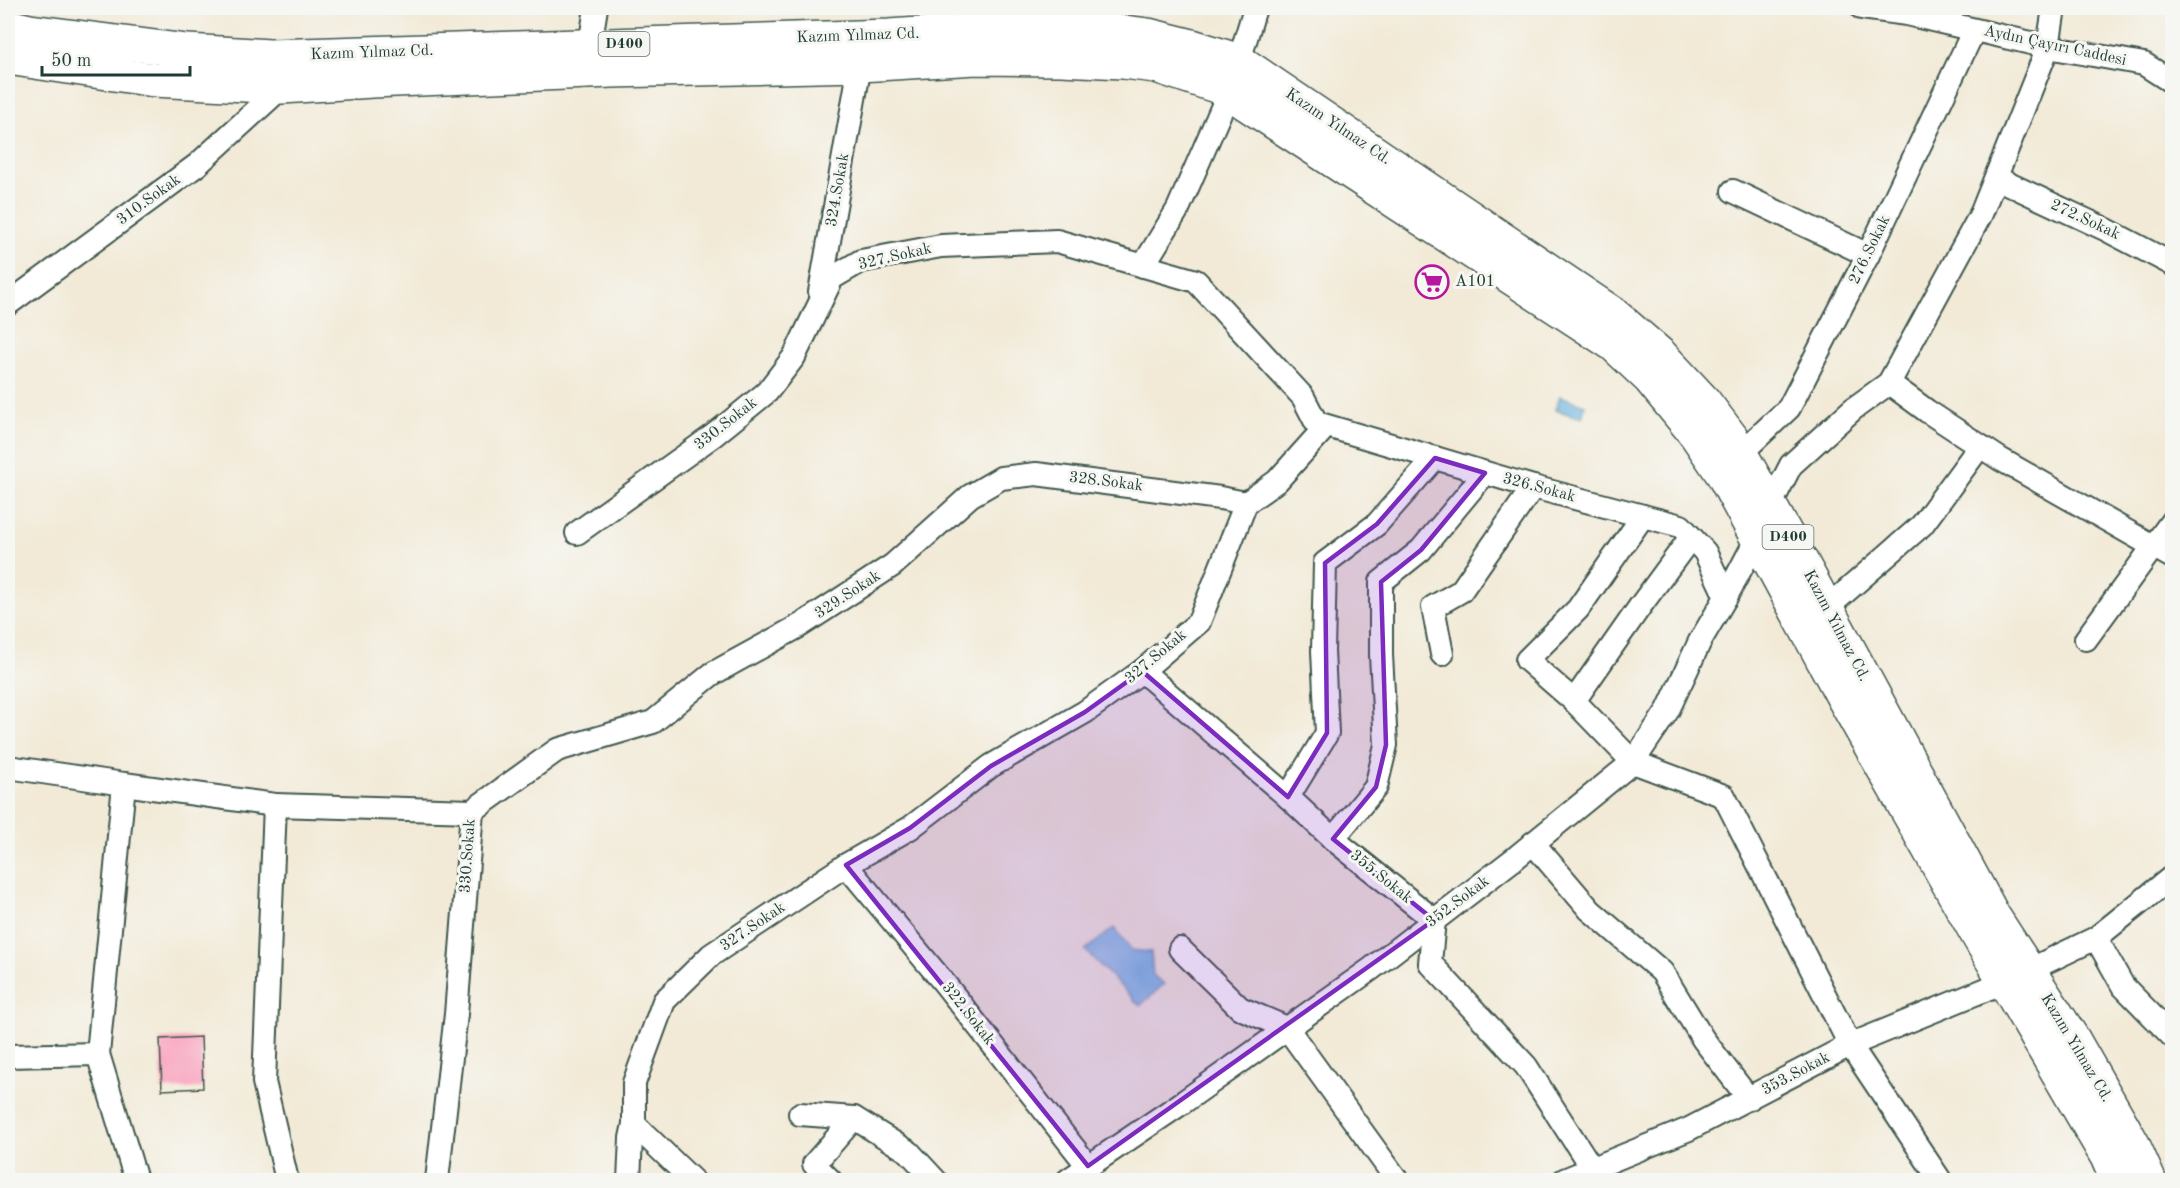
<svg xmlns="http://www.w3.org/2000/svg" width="2180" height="1188" font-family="'Old Standard TT',serif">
<rect width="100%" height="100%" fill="#f6f6f2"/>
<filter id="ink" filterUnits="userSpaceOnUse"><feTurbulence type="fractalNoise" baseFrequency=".0167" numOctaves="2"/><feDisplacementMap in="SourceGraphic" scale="12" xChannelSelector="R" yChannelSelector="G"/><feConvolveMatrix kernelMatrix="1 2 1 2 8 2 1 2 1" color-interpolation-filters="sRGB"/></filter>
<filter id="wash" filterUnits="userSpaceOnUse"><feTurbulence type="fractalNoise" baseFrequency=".008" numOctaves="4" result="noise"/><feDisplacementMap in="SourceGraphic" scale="24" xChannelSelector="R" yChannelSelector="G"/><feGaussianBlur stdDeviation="1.35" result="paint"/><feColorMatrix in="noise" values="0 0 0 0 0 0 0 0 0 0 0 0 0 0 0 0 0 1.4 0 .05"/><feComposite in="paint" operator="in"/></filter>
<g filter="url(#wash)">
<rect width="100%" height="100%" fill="#f2ead7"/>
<!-- water -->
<g fill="#67b2e0" stroke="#43788a" stroke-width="1.5">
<polygon points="1560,396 1585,405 1582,418 1555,410"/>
<polygon points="1114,928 1132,950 1151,952 1153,975 1164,984 1140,1006 1085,950"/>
</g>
<g id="blocks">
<!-- building -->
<polygon fill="#f9a2be" points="201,1037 203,1088 162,1090 160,1039"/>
</g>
</g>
<g filter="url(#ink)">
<use href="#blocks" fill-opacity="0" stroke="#3f574c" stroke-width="1.5"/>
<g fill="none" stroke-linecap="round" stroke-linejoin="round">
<defs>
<g id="minor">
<polyline points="1862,8 1907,14 2048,47 2144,64 2172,82"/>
<polyline points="590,45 596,8"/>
<polyline points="1239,61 1255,8"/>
<polyline points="1996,178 2105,229 2172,264"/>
<polyline points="1733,191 1868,255"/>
<polyline points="1143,266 1178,209 1229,92"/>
<polyline points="820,292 860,65"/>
<polyline points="8,304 197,165 282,87"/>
<polyline points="1889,383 1927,411 2000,459 2172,557"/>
<polyline points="1317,423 1533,487 1681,526 1705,552 1726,597"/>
<polyline points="1741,453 1789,408 1868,255 1974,30"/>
<polyline points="1770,506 1791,465 1853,409 1889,383 1981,214 2048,47 2054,8"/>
<polyline points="577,533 714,435 767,392 794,357 832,278 861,261 941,246 1057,241 1196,281 1303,397 1321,432 1277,481 1246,503 1199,622 1142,671 1085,712 991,766 910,828 846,865 711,955 664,1001 634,1083 634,1124 631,1138 629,1180"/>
<polyline points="1691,537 1641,605 1574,701 1633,762 1724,796 1850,1045 1940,1180"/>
<polyline points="1827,608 1922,525 1980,446"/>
<polyline points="2086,639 2172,521"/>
<polyline points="1442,654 1433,607 1461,591 1533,487"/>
<polyline points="1142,671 1288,797 1333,839 1434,920 1430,963 1526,1066 1593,1170 1598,1180"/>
<polyline points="1574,701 1527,660 1578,609 1643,516"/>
<polyline points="8,767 124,784 98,1054"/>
<polyline points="124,784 275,805"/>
<polyline points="1288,797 1327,733 1323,651 1325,563 1377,524 1435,458"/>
<polyline points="1333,839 1376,787 1386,745 1381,655 1381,582 1421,550 1485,473"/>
<polyline points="1533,843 1590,910 1662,972 1703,1039 1749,1099"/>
<polyline points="846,865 945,984 1088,1166"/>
<polyline points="2096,938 2123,986 2172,1036"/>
<polyline points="1180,949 1240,1008 1287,1028 1397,1180"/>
<polyline points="8,1056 98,1054 136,1180"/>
<polyline points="800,1114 854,1118 909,1152 935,1180"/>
<polyline points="634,1124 692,1180"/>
<polyline points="287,1180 264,1082 275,805 472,811"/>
<polyline points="437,1180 456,1014 472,811 557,750 653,722 712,674 801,625 893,565 970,496 1001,478 1036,474 1220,498 1246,503"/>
<polyline points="830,1180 814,1164 854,1118"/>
<polyline points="1068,1180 1182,1103 1371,969 1514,859 1633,762 1668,710 1700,641 1726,597 1757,538"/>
<polyline points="1564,1180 1689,1129 1850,1045 2004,982 2096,938 2172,877"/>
</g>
<g id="highway">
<polyline points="8,26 30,31 187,51 270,56 889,36 1027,27 1109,30 1148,35 1192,46 1239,61 1612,313 1661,355 1704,401 1732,438 1799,557 1994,917 2073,1039 2133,1144 2149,1180"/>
<polyline points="8,58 154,80 282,87 372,81 612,71 860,65 976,58 1061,59 1123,62 1156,66 1222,88 1614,345 1650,379 1696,435 1723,475 1845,701 1978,936 2107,1157 2117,1180"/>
</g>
</defs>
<!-- minor casing -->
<use href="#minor" stroke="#3f574c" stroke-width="26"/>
<!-- highway casing -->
<use href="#highway" stroke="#3f574c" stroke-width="36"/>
<!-- minor -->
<use href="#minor" stroke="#fff" stroke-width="22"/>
<!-- highway -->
<use href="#highway" stroke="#fff" stroke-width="33"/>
</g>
</g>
<!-- marked area -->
<path fill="#7b2cbf" fill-opacity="0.2" stroke="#7b2cbf" stroke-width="4.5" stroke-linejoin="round" d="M 1435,458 L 1485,473 L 1421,550 L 1381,582 L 1386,745 L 1376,787 L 1333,839 L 1434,920 L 1088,1166 L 846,865 L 910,828 L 991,766 L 1085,712 L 1142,671 L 1288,797 L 1327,733 L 1325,563 L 1377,524 Z"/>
<!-- icons -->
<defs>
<symbol id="supermarket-ring" viewBox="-11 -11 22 22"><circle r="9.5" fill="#f6f6f2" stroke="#b5179e" stroke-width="1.5"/><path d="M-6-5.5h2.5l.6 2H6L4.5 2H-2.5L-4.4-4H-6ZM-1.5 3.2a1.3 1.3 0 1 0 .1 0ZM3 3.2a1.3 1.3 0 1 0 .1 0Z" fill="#b5179e"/></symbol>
</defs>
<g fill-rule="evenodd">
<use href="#supermarket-ring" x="1413" y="263" width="38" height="38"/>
</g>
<g text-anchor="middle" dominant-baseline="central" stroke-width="6" stroke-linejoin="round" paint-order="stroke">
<!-- shield labels -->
<g fill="#f6f6f2" stroke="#60746d" stroke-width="1.5">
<rect x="598.5" y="32" width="51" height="24" rx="4.5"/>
<rect x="1762.5" y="525" width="51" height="24" rx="4.5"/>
</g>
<g font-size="15" font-weight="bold" fill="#1f3d34">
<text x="624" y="44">D400</text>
<text x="1788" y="537">D400</text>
</g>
<!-- street labels -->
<g font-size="16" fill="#1f3d34" stroke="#f6f6f2">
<text transform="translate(858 36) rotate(-2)">Kazım Yılmaz Cd.</text>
<text transform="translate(2055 46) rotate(12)">Aydın Çayırı Caddesi</text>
<text transform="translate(372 53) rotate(-2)">Kazım Yılmaz Cd.</text>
<text transform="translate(1338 127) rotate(34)">Kazım Yılmaz Cd.</text>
<text transform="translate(838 190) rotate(-80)">324.Sokak</text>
<text transform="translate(149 200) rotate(-36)">310.Sokak</text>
<text transform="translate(2085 220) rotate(25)">272.Sokak</text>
<text transform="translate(1870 250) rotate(-64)">276.Sokak</text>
<text transform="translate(895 257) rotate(-13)">327.Sokak</text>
<text transform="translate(726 424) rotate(-38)">330.Sokak</text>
<text transform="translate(1106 482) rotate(7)">328.Sokak</text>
<text transform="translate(1539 488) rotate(15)">326.Sokak</text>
<text transform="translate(848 595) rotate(-33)">329.Sokak</text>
<text transform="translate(1836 626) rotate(62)">Kazım Yılmaz Cd.</text>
<text transform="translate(1156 657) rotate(-40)">327.Sokak</text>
<text transform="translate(468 856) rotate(-86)">330.Sokak</text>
<text transform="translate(1381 877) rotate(39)">355.Sokak</text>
<text transform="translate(1458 902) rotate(-37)">352.Sokak</text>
<text transform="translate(753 927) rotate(-34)">327.Sokak</text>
<text transform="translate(968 1014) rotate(52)">322.Sokak</text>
<text transform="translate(2076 1048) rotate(59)">Kazım Yılmaz Cd.</text>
<text transform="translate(1796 1074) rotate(-28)">353.Sokak</text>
</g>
<!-- poi labels -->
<g font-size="16" fill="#1f3d34" stroke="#f6f6f2" text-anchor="start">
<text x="1455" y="282">A101</text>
</g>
</g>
<!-- margin -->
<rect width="2180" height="1188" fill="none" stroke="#f6f6f2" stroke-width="30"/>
<!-- scale -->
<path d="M42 66v9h148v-9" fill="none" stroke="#1f3d34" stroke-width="3"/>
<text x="51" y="66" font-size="18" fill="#1f3d34" stroke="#f6f6f2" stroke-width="4.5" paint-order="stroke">50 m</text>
</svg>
